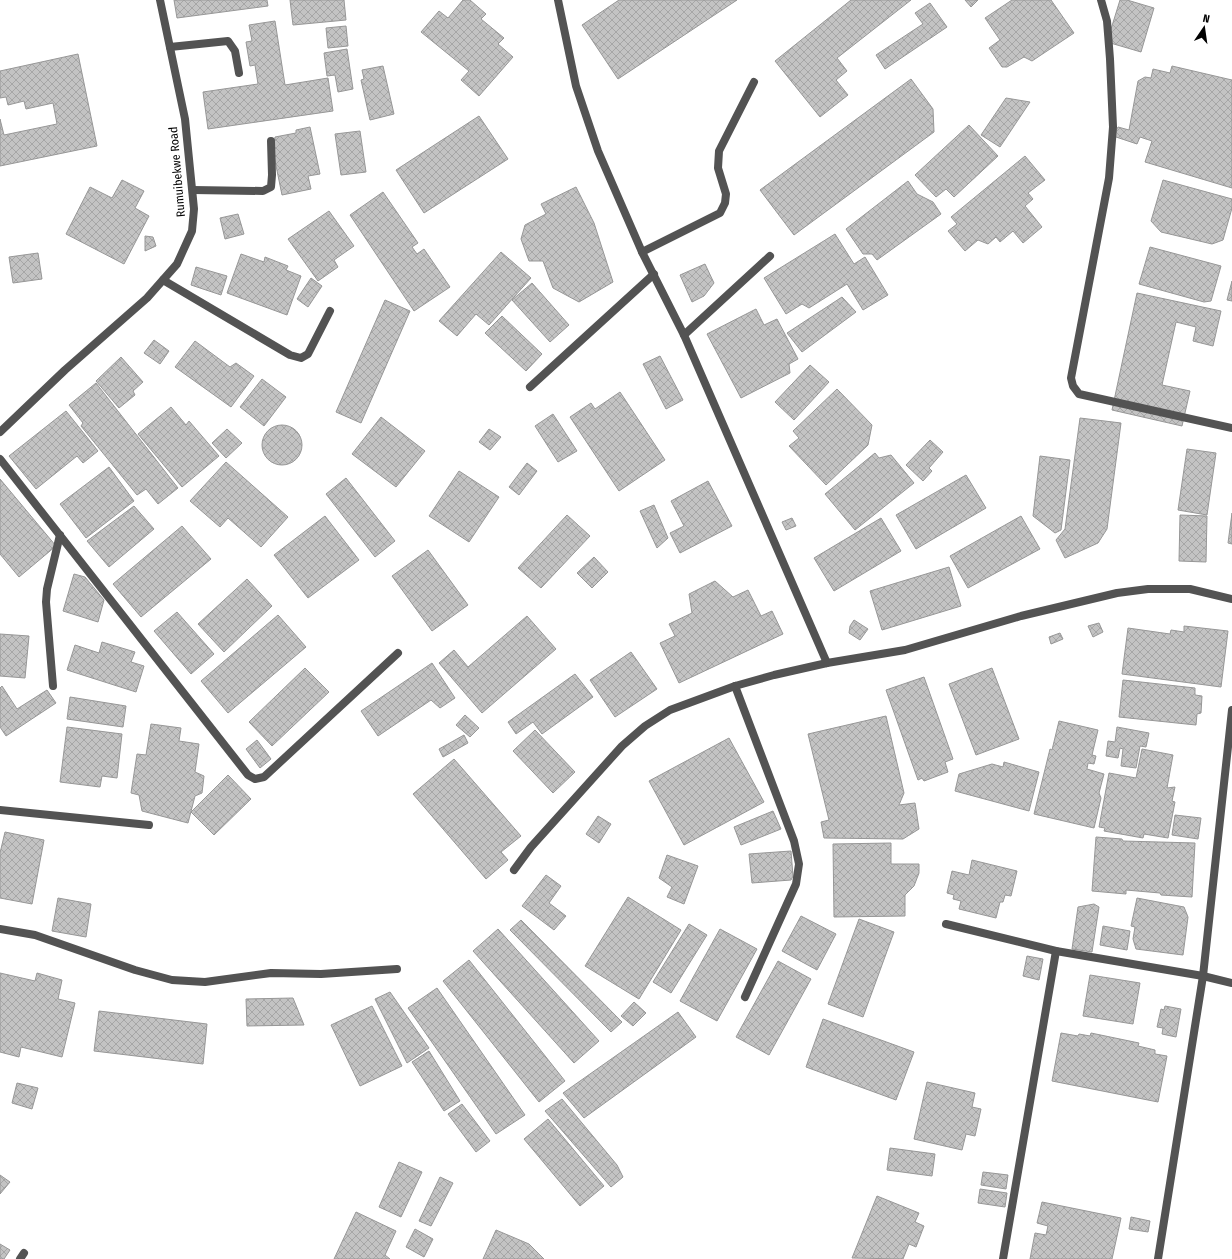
<svg xmlns="http://www.w3.org/2000/svg" width="1232" height="1259" font-family="'Fira Sans Condensed',sans-serif">
<defs>
<pattern id="building-cross-hatch" width="8" height="8" patternUnits="userSpaceOnUse"><rect width="8" height="8" fill="#c3c3c3"/><path d="M0 0l8 8M0 8l8-8" fill="none" stroke="#a6a6a6"/></pattern>
</defs>
<rect width="100%" height="100%" fill="#fff"/>
<!-- building -->
<g fill="url(#building-cross-hatch)" stroke="#979797">
<polygon points="174,0 267,0 268,6 177,18"/>
<polygon points="290,0 344,0 346,20 293,25"/>
<polygon points="463,0 470,0 486,14 481,19 504,38 498,44 513,57 479,96 461,80 469,71 421,32 439,11 448,18"/>
<polygon points="619,0 737,0 618,79 582,25"/>
<polygon points="851,0 911,0 837,58 847,71 836,80 848,95 820,117 775,61"/>
<polygon points="965,0 978,0 971,7"/>
<polygon points="1012,0 1051,0 1074,33 1032,61 1024,57 1007,67 1002,67 989,48 1000,40 985,18"/>
<polygon points="1120,0 1127,0 1154,8 1141,52 1107,42"/>
<polygon points="930,3 947,27 885,69 876,55 923,24 915,13"/>
<polygon points="275,21 285,85 328,78 333,111 208,129 203,92 258,84 255,65 250,66 246,42 252,41 249,25"/>
<polygon points="346,26 348,46 328,48 326,28"/>
<polygon points="347,49 353,89 338,92 335,75 327,76 324,53"/>
<polygon points="78,54 97,146 0,166 0,119 4,135 57,124 53,103 26,109 24,101 8,105 6,97 0,98 0,71"/>
<polygon points="383,66 394,114 370,120 361,80 364,79 362,70"/>
<polygon points="1172,66 1232,80 1232,188 1145,162 1152,141 1140,137 1137,144 1113,136 1118,127 1129,130 1138,81 1145,77 1151,78 1153,69 1170,73"/>
<polygon points="911,79 933,109 934,132 794,235 760,190"/>
<polygon points="1006,98 1030,102 1000,147 981,135"/>
<polygon points="479,116 508,159 424,213 396,170"/>
<polygon points="969,125 998,156 954,197 946,189 936,197 915,175"/>
<polygon points="310,127 320,174 308,176 311,189 282,195 273,151 275,137 296,133 296,130"/>
<polygon points="360,131 366,172 341,175 335,134"/>
<polygon points="1025,156 1045,180 1028,193 1033,199 1025,206 1042,227 1023,243 1013,231 1000,242 996,237 988,244 978,240 965,251 948,231 957,224 951,217"/>
<polygon points="122,180 144,191 135,208 149,216 124,264 66,234 90,187 112,198"/>
<polygon points="1163,180 1232,199 1232,208 1223,240 1212,244 1161,232 1151,221"/>
<polygon points="908,181 917,194 933,202 941,214 877,260 872,254 863,254 846,229"/>
<polygon points="576,187 594,223 613,282 579,302 553,288 543,261 529,261 521,239 525,225 546,214 541,204"/>
<polygon points="383,192 418,243 412,247 417,254 424,249 450,287 414,311 350,215"/>
<polygon points="329,211 354,246 334,260 338,267 318,281 288,239"/>
<polygon points="238,214 244,234 225,239 220,218"/>
<polygon points="835,234 854,264 865,257 888,295 863,310 847,284 809,308 802,304 786,314 764,278"/>
<polygon points="145,236 153,237 156,246 145,251"/>
<polygon points="1150,247 1221,266 1211,301 1204,302 1139,284"/>
<polygon points="501,252 531,278 489,325 476,314 457,336 439,321"/>
<polygon points="38,253 42,279 13,283 9,257"/>
<polygon points="241,254 264,262 265,257 288,266 286,270 301,276 287,315 227,293"/>
<polygon points="705,264 714,283 704,296 692,302 680,275"/>
<polygon points="196,267 227,276 221,295 191,285"/>
<polygon points="311,278 322,286 308,307 297,299"/>
<polygon points="1232,281 1232,301 1227,300"/>
<polygon points="532,283 569,325 550,342 512,300"/>
<polygon points="1137,293 1221,311 1213,346 1193,341 1196,327 1176,322 1162,385 1190,391 1182,426 1112,410"/>
<polygon points="842,297 856,312 802,352 787,333"/>
<polygon points="385,300 410,311 361,423 336,412"/>
<polygon points="756,309 764,325 777,319 798,359 789,364 790,373 741,398 707,334"/>
<polygon points="502,316 542,354 526,371 485,333"/>
<polygon points="154,340 169,351 160,364 144,353"/>
<polygon points="195,341 230,367 236,363 254,376 231,407 175,367"/>
<polygon points="660,356 683,400 666,409 643,364"/>
<polygon points="121,357 143,382 133,391 135,395 119,408 96,381"/>
<polygon points="810,365 829,382 794,420 775,402"/>
<polygon points="262,379 286,397 264,426 240,407"/>
<polygon points="96,383 178,488 158,504 146,489 137,495 81,426 83,423 69,405"/>
<polygon points="837,389 872,425 868,445 826,485 789,446 799,438 793,431"/>
<polygon points="620,392 665,460 619,491 570,417 591,403 595,409"/>
<polygon points="171,407 186,425 189,421 219,456 182,487 138,434"/>
<polygon points="66,411 98,451 83,463 77,456 36,489 9,456"/>
<polygon points="553,414 577,451 558,462 535,426"/>
<polygon points="381,417 425,451 396,487 352,454"/>
<polygon points="1080,418 1121,423 1107,529 1098,543 1065,558 1056,540 1065,529"/>
<circle cx="282" cy="445" r="20"/>
<polygon points="227,429 242,443 226,458 212,443"/>
<polygon points="489,429 501,437 490,450 479,442"/>
<polygon points="930,440 943,452 929,468 932,471 923,481 906,465"/>
<polygon points="1187,449 1216,453 1207,515 1178,510"/>
<polygon points="875,453 879,458 891,455 914,483 855,530 825,494"/>
<polygon points="1040,456 1070,460 1061,530 1055,533 1033,516"/>
<polygon points="226,462 288,517 261,547 228,518 220,527 190,501"/>
<polygon points="527,463 537,471 519,495 509,487"/>
<polygon points="109,467 134,501 86,538 60,504"/>
<polygon points="459,471 499,497 469,542 429,516"/>
<polygon points="966,475 986,508 916,549 896,515"/>
<polygon points="346,478 395,541 375,557 326,494"/>
<polygon points="0,479 56,546 19,577 0,554"/>
<polygon points="708,481 732,526 680,553 670,533 684,526 671,501"/>
<polygon points="654,505 668,538 657,548 640,511"/>
<polygon points="134,506 154,529 109,567 87,541"/>
<polygon points="1232,513 1232,544 1228,543"/>
<polygon points="567,515 590,536 541,588 518,568"/>
<polygon points="1180,515 1207,516 1206,562 1179,561"/>
<polygon points="325,516 359,560 308,598 274,555"/>
<polygon points="1021,516 1040,549 968,588 950,556"/>
<polygon points="792,518 796,526 786,530 782,522"/>
<polygon points="881,518 901,551 834,591 814,558"/>
<polygon points="182,526 211,559 141,617 113,584"/>
<polygon points="428,550 468,605 432,631 392,576"/>
<polygon points="594,557 608,572 592,588 577,573"/>
<polygon points="949,567 961,606 882,630 870,591"/>
<polygon points="74,574 85,577 104,600 98,622 63,611"/>
<polygon points="247,579 272,606 224,652 198,624"/>
<polygon points="715,581 733,597 748,590 761,616 772,611 783,634 679,683 660,643 675,636 669,624 692,613 689,594"/>
<polygon points="177,612 214,654 191,674 154,631"/>
<polygon points="278,615 306,647 228,713 201,681"/>
<polygon points="527,616 556,649 482,713 439,663 454,650 468,667"/>
<polygon points="854,620 868,629 860,640 849,633 850,626"/>
<polygon points="1099,623 1103,632 1093,637 1088,626"/>
<polygon points="1184,626 1228,631 1221,687 1122,674 1128,628 1170,634 1171,630 1184,632"/>
<polygon points="1060,633 1063,639 1051,644 1049,637"/>
<polygon points="0,634 29,636 25,678 0,676"/>
<polygon points="102,642 135,652 131,662 144,666 136,692 67,670 75,645 99,653"/>
<polygon points="631,652 657,689 615,717 590,680"/>
<polygon points="432,663 455,698 440,708 431,700 378,736 361,711"/>
<polygon points="305,668 329,692 272,746 249,722"/>
<polygon points="992,668 1019,739 976,755 949,684"/>
<polygon points="575,674 593,697 542,734 533,722 516,734 508,722"/>
<polygon points="924,677 953,759 945,762 948,772 924,781 922,778 918,780 886,690"/>
<polygon points="1123,680 1195,688 1195,695 1202,696 1201,713 1197,714 1196,725 1119,717"/>
<polygon points="2,686 17,709 47,690 56,703 6,736 0,727 0,688"/>
<polygon points="70,697 126,706 123,727 67,719"/>
<polygon points="465,715 479,728 470,737 456,725"/>
<polygon points="886,716 904,793 899,805 915,803 919,829 903,839 824,838 821,822 829,820 808,734"/>
<polygon points="1059,721 1098,730 1092,755 1096,756 1094,764 1088,763 1087,769 1104,774 1099,793 1101,798 1094,828 1034,814 1050,749 1052,750"/>
<polygon points="151,724 181,728 179,741 199,744 195,772 204,776 202,793 195,796 188,823 142,811 139,795 131,793 137,754 146,755"/>
<polygon points="67,727 122,734 117,778 102,776 100,787 60,782"/>
<polygon points="1117,727 1149,733 1146,747 1140,746 1136,768 1121,766 1123,749 1120,748 1118,758 1106,756 1108,741 1115,742"/>
<polygon points="535,730 575,772 553,793 513,751"/>
<polygon points="464,735 468,743 443,757 439,749"/>
<polygon points="729,738 764,802 684,845 649,781"/>
<polygon points="257,740 271,759 260,768 246,749"/>
<polygon points="1142,749 1173,755 1167,788 1175,787 1172,801 1175,802 1168,838 1144,834 1143,838 1104,831 1105,828 1099,827 1109,773 1136,778"/>
<polygon points="454,759 521,836 501,852 508,860 486,879 413,794"/>
<polygon points="1004,762 1039,772 1029,811 955,791 959,774 992,764 1003,767"/>
<polygon points="228,775 251,799 214,835 191,812"/>
<polygon points="773,811 781,829 741,845 734,827"/>
<polygon points="1175,815 1201,818 1198,839 1172,835"/>
<polygon points="598,816 611,824 599,843 586,834"/>
<polygon points="5,832 44,840 32,904 0,898 0,853"/>
<polygon points="1096,837 1122,839 1123,841 1195,843 1192,897 1161,895 1160,893 1126,890 1126,894 1092,891"/>
<polygon points="891,843 891,864 919,864 919,873 914,886 905,895 905,916 834,917 833,844"/>
<polygon points="791,851 793,876 791,880 752,883 749,854"/>
<polygon points="667,855 698,866 684,904 667,897 672,887 659,878"/>
<polygon points="972,860 1017,871 1011,896 1005,895 1003,902 1000,902 996,918 959,909 961,901 953,899 954,895 947,893 952,871 969,875"/>
<polygon points="546,875 561,886 549,903 566,916 554,930 522,906"/>
<polygon points="628,897 681,930 639,999 585,966"/>
<polygon points="58,898 91,904 86,937 52,931"/>
<polygon points="1137,898 1184,907 1188,917 1183,955 1136,949 1133,939 1135,927 1131,926"/>
<polygon points="1094,904 1099,907 1092,952 1072,949 1078,907"/>
<polygon points="801,916 836,934 817,970 782,951"/>
<polygon points="859,919 894,932 863,1017 828,1004"/>
<polygon points="521,920 622,1022 611,1032 510,930"/>
<polygon points="689,924 707,935 671,993 653,982"/>
<polygon points="1103,926 1130,931 1127,950 1100,945"/>
<polygon points="498,929 599,1041 574,1063 473,951"/>
<polygon points="720,929 757,949 717,1021 680,1001"/>
<polygon points="1027,956 1043,959 1039,980 1023,976"/>
<polygon points="469,960 565,1081 539,1102 443,981"/>
<polygon points="778,961 811,979 769,1055 736,1037"/>
<polygon points="0,973 35,981 37,973 62,980 58,999 75,1003 62,1057 21,1047 19,1057 0,1052"/>
<polygon points="1090,975 1140,983 1133,1024 1083,1016"/>
<polygon points="437,988 525,1115 496,1134 408,1008"/>
<polygon points="390,992 429,1048 407,1063 375,999"/>
<polygon points="293,998 304,1025 247,1026 246,999"/>
<polygon points="634,1002 646,1013 633,1026 621,1016"/>
<polygon points="372,1006 402,1066 360,1086 331,1025"/>
<polygon points="1165,1006 1181,1009 1176,1037 1162,1034 1163,1028 1157,1027 1161,1009 1164,1010"/>
<polygon points="99,1011 207,1024 203,1064 94,1051"/>
<polygon points="678,1012 696,1037 584,1118 563,1093"/>
<polygon points="823,1019 914,1052 896,1100 806,1067"/>
<polygon points="1061,1033 1078,1036 1079,1034 1090,1036 1091,1033 1139,1043 1138,1046 1155,1050 1155,1054 1167,1056 1158,1102 1052,1081"/>
<polygon points="429,1051 460,1101 444,1111 412,1062"/>
<polygon points="927,1082 975,1093 972,1107 981,1109 975,1136 966,1134 962,1150 914,1139"/>
<polygon points="17,1083 38,1088 32,1109 12,1103"/>
<polygon points="562,1099 617,1165 623,1177 611,1187 545,1111"/>
<polygon points="462,1104 490,1141 476,1152 448,1114"/>
<polygon points="548,1119 604,1186 580,1206 524,1139"/>
<polygon points="890,1148 935,1154 932,1176 887,1170"/>
<polygon points="399,1162 422,1172 401,1217 379,1207"/>
<polygon points="983,1172 1008,1175 1006,1189 981,1185"/>
<polygon points="0,1175 10,1182 0,1194"/>
<polygon points="440,1177 453,1183 431,1226 419,1221"/>
<polygon points="980,1189 1007,1193 1005,1207 978,1203"/>
<polygon points="877,1196 919,1213 915,1222 924,1226 916,1247 909,1244 903,1259 852,1258"/>
<polygon points="1042,1202 1121,1218 1112,1259 1030,1259 1035,1233 1046,1235 1048,1226 1037,1223"/>
<polygon points="356,1212 396,1231 385,1255 390,1259 334,1259"/>
<polygon points="1131,1217 1150,1221 1148,1232 1129,1229"/>
<polygon points="415,1229 433,1239 424,1257 406,1247"/>
<polygon points="496,1230 529,1244 544,1259 483,1259"/>
<polygon points="0,1244 10,1250 4,1259 0,1259"/>
</g>
<g fill="none" stroke-linecap="round" stroke-linejoin="round">
<!-- lane -->
<g stroke="#535353" stroke-width="8">
<polyline points="170,47 228,41 235,51 239,73"/>
<polyline points="193,190 263,191 271,187 272,175 271,141"/>
<polyline points="642,252 720,213 725,203 726,194 718,168 719,151 754,82"/>
<polyline points="163,280 290,355 301,358 308,354 330,311"/>
<polyline points="684,335 770,256"/>
<polyline points="735,686 794,841 799,864 796,884 745,997"/>
<polyline points="20,1259 24,1253"/>
</g>
<!-- street -->
<g stroke="#535353" stroke-width="8">
<polyline points="558,0 576,86 598,151 642,252 684,335 827,663"/>
<polyline points="1101,0 1107,21 1110,59 1113,127 1109,178 1071,378 1073,386 1079,394 1232,428"/>
<polyline points="530,387 654,274"/>
<polyline points="0,432 65,370 147,298 177,264 192,231 194,209 185,119 160,0"/>
<polyline points="0,459 248,775 255,779 264,777 398,653"/>
<polyline points="53,686 46,602 47,589 60,535"/>
<polyline points="0,810 149,825"/>
<polyline points="514,870 531,847 622,746 645,726 670,710 735,686 774,675 827,663 905,650 1021,616 1117,593 1148,589 1190,589 1232,599"/>
<polyline points="946,924 1056,951 1203,976 1232,983"/>
<polyline points="0,929 35,935 135,970 172,980 205,982 271,973 321,974 397,969"/>
<polyline points="1003,1259 1056,951"/>
<polyline points="1158,1259 1203,976 1232,710"/>
</g>
</g>
<g text-anchor="middle" dominant-baseline="central" stroke-width="3.5" stroke-linejoin="round" paint-order="stroke">
<!-- street labels -->
<g font-size="12" fill="#000" stroke="#fff">
<text transform="translate(177 172) rotate(-95)">Rumuibekwe Road</text>
</g>
</g>
<!-- north arrow -->
<g transform="translate(1204 28) rotate(13)" stroke="#ffffff" stroke-width="3" paint-order="stroke">
<path d="M0-3L7 15L0 10L-7 15Z" fill="#000000"/>
<text y="-6" font-size="11" font-weight="bold" text-anchor="middle" fill="#000000">N</text>
</g>
</svg>
